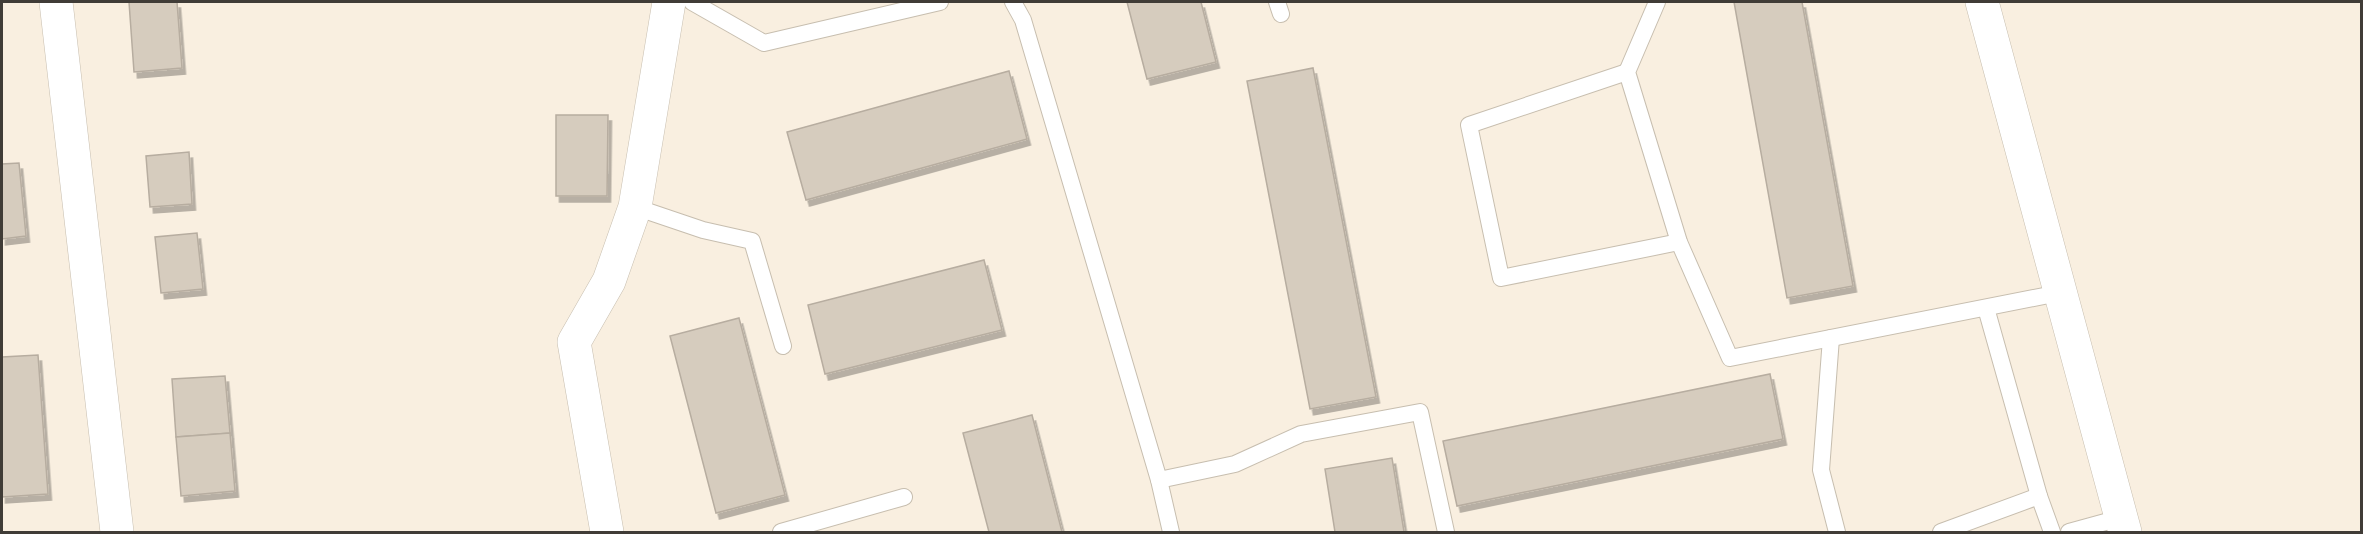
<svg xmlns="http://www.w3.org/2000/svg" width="2363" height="534" font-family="'Space Grotesk',sans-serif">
<defs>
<filter id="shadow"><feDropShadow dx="3.5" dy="6" stdDeviation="0" flood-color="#0004"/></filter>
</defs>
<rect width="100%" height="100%" fill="#f9efe0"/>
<!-- building -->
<g fill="#d6ccbe" stroke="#b7ada0" stroke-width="1.5" filter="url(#shadow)">
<polygon points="129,2 177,2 182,68 134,72"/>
<polygon points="1127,2 1201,2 1216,62 1147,79"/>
<polygon points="1734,2 1802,2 1853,286 1787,298"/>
<polygon points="1313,68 1376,397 1310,409 1247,81"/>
<polygon points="1009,71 1027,139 806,200 787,132"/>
<polygon points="556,115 608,115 607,196 556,196"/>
<polygon points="189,152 192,204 150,207 146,156"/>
<polygon points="19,163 26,236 2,239 2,164"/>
<polygon points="197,233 203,289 161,293 155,237"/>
<polygon points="984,260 1002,330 825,374 808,305"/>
<polygon points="739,318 785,495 716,513 670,336"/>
<polygon points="38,355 48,494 2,497 2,357"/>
<polygon points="1770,374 1783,439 1457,506 1443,441"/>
<polygon points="225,376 230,433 176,437 172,379"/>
<polygon points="1032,415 1062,532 989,532 963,433"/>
<polygon points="230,433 235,491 181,496 176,437"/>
<polygon points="1392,458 1404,532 1335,532 1325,469"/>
</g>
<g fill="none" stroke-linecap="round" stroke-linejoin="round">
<defs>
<g id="service">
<polyline points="692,2 764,43 940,2"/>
<polyline points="1013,2 1023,20 1159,480 1171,532"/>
<polyline points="1277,2 1281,14"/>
<polyline points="1657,2 1627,72 1679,242 1730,358 2059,293"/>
<polyline points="1627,72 1469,125 1501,278 1679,242"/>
<polyline points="635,207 703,230 752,241 783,346"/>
<polyline points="1986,308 2039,496 2052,532"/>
<polyline points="1831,338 1821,470 1837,532"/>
<polyline points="1159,480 1235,464 1301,434 1420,412 1446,532"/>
<polyline points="781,532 904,497"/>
<polyline points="1941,532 2039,496"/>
<polyline points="2069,532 2120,518"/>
</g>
<g id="minor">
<polyline points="56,2 117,532"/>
<polyline points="607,532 574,342 609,281 635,207 669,2"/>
</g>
<polyline id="tertiary" points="1982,2 2125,532"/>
</defs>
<!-- service casing -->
<use href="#service" stroke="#c7beaf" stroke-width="18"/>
<!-- minor casing -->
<use href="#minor" stroke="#c7beaf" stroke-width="34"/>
<!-- tertiary casing -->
<use href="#tertiary" stroke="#c7beaf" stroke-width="34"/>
<!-- service -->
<use href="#service" stroke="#fff" stroke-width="16"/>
<!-- minor -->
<use href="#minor" stroke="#fff" stroke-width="33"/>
<!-- tertiary -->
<use href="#tertiary" stroke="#fff" stroke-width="33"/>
</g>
<!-- border -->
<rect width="2363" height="534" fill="none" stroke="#403c37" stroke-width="6"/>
</svg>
